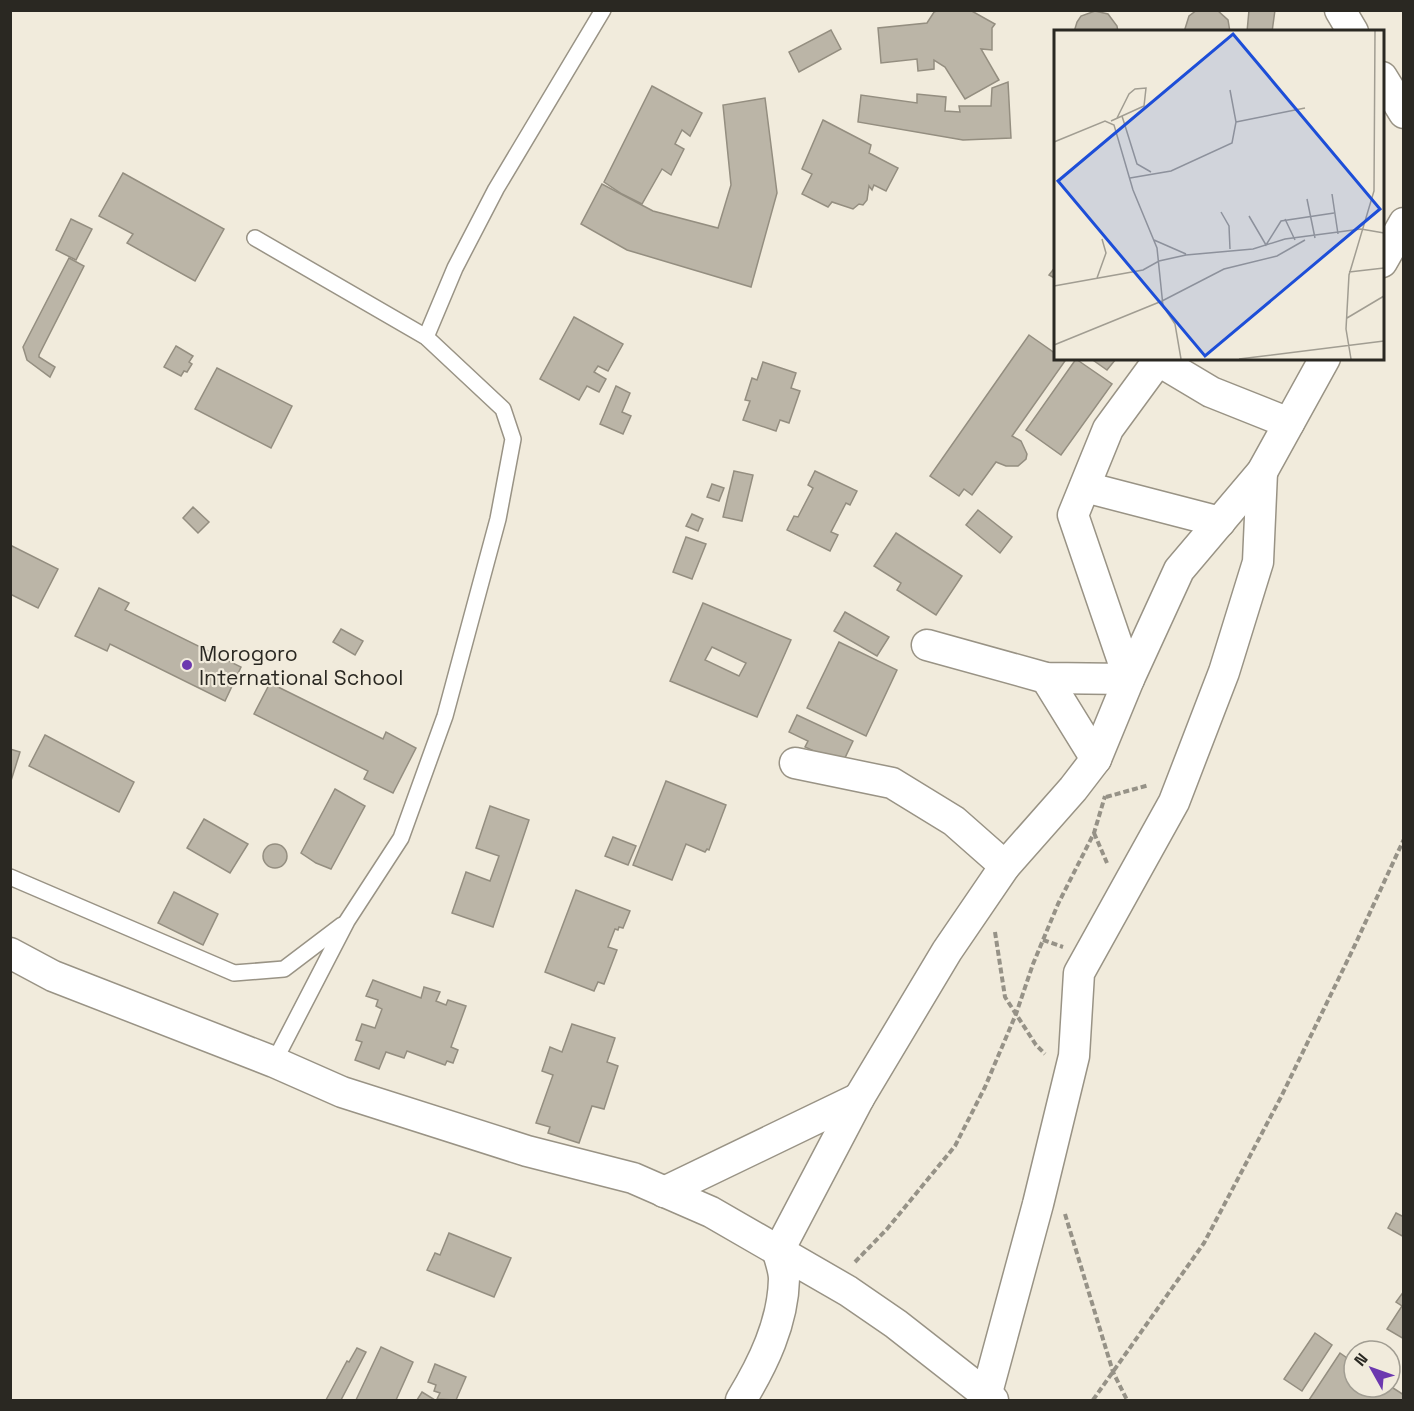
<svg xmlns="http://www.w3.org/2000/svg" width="1414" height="1411" font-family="'Space Grotesk',sans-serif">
<rect width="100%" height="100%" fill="#f1ebdc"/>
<!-- building -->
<g fill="#bbb5a7" stroke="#948e80" stroke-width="1.5" fill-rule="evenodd">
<polygon points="939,10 970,10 995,24 992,28 992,50 981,49 999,80 965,99 945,67 934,60 934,69 918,71 917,59 881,63 878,28 927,23 934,12"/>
<polygon points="1197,10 1217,10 1228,20 1230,32 1184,32 1189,16"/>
<polygon points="1249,10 1275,10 1272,32 1247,32"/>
<polygon points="1095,11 1108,14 1117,26 1118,32 1074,32 1077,22 1081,16"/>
<polygon points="831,30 841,49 799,72 789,52"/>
<polygon points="1008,82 1011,138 963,140 858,122 861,95 917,103 917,94 946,97 945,111 960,112 959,106 991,106 992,88"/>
<polygon points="652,86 702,113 690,136 682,130 675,144 684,149 671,175 662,169 642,204 622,194 604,182"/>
<polygon points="765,98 777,193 751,287 627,250 581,224 602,184 653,211 718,228 731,185 723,105"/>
<polygon points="823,120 871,145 869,153 898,168 886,191 874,185 872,190 869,186 867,200 863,205 859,204 853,209 832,202 828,207 802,194 812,174 802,169"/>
<polygon points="123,173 224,229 195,281 127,243 133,234 99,216"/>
<polygon points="71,219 92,229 76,260 56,250"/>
<polygon points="69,258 84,266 39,355 39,357 55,367 50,377 27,360 23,347"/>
<polygon points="1056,266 1056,279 1049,275"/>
<polygon points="574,317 623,344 608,371 598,366 594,372 606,379 599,392 587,386 579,400 540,379"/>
<polygon points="1029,335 1056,354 1056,358 1065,361 1012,436 1021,441 1027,454 1026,459 1018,466 1006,466 996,462 972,495 964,489 959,496 930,476"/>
<polygon points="176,346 193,356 189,362 192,364 187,372 184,371 181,376 164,367"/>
<polygon points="1090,358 1116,358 1116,359 1107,370"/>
<polygon points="1076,359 1112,384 1061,455 1026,430"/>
<polygon points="763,362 796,373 791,388 800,391 789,423 780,420 776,431 743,420 750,401 745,400 752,378 757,380"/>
<polygon points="217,368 292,406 271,448 195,409"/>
<polygon points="616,386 630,393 622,412 631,416 623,434 600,424"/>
<polygon points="734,471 753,475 742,521 723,517"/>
<polygon points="815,471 857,491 850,505 846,503 831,532 838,535 830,551 787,530 794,516 798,517 813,488 808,485"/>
<polygon points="712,484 724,488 719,501 707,497"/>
<polygon points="193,507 209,522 198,533 183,518"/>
<polygon points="978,510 1012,537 1000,553 966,525"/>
<polygon points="692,514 703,519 698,531 686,526"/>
<polygon points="896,533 962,576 936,615 897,590 901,583 874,566"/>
<polygon points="686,537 706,544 692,579 673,572"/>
<polygon points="10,545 58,569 38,608 10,594"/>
<polygon points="99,588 129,603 125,610 241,667 225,701 110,644 107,651 75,636"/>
<path d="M 703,603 L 791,640 L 757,717 L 670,681 ZM 712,647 L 746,663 L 739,676 L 705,660 Z"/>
<polygon points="845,612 889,637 877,656 834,631"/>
<polygon points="341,629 363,641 355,655 333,642"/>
<polygon points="839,642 897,670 866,736 807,708"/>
<polygon points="270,683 383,739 386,732 416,748 393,793 364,779 368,771 254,714"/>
<polygon points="797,715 853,741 842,764 805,747 808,741 789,732"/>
<polygon points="45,735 134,782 119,812 29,766"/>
<polygon points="10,749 20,752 10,784"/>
<polygon points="666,781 726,805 709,850 707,849 705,852 686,844 672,880 633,865"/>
<polygon points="335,789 365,806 331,869 316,863 301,853"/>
<polygon points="490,806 529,820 493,927 452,913 466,872 490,881 499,856 476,848"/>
<polygon points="204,819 248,844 230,873 187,848"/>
<polygon points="613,837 636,846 628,865 605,856"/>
<circle cx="275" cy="856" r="12"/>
<polygon points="576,890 630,911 623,928 619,927 618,930 615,929 608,947 617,950 604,984 598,982 594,991 545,972"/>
<polygon points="174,892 218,914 203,945 158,923"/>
<polygon points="373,980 421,998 424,987 440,992 436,1001 446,1005 448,1000 466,1006 451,1047 458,1050 453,1063 447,1061 445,1065 407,1051 404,1058 386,1052 379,1069 355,1060 362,1042 356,1040 362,1024 375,1028 382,1009 376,1006 378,1000 366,996"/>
<polygon points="572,1024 615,1038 607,1062 618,1066 604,1109 592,1106 579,1143 548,1133 550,1127 536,1123 553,1075 542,1071 550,1047 562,1052"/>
<polygon points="1396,1213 1404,1217 1404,1237 1388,1228"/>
<polygon points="449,1233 511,1258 494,1297 427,1270 435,1253 440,1255"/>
<polygon points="1404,1291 1404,1339 1387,1329 1402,1306 1396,1302"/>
<polygon points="1315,1333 1332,1345 1302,1391 1284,1379"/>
<polygon points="381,1347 413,1362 396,1400 356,1400"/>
<polygon points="357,1348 366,1352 341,1400 326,1400 347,1361 349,1362"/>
<polygon points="1340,1353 1354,1363 1354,1387 1390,1386 1404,1395 1404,1400 1309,1400"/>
<polygon points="435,1364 466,1377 456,1400 437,1399 440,1393 434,1391 436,1385 428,1382"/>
<polygon points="422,1392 435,1400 417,1400"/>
</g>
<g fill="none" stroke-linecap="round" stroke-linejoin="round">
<defs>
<g id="service">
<polyline points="255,238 426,337 503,409 513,439 498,519 445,716 401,838 347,921 274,1062"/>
<polyline points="426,337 455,268 496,189 603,10"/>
<polyline points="10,877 234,973 284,969 342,925"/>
</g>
<g id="minor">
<polyline points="1340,10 1353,32"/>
<polyline points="1382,77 1404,113"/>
<polyline points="1382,262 1404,223"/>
<polyline points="1154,358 1211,392 1289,423"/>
<polyline points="1085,487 1220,522"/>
<polyline points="927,645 1046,678 1129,679 1073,515 1108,429 1160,358"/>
<polyline points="1046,678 1096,759"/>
<polyline points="795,763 892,783 954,821 1005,866"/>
<polyline points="10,953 53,976 274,1062 342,1092 527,1151 633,1178 711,1212 848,1291 896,1324 993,1400"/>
<polyline points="664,1192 859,1098"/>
<path d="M 741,1400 C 763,1364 783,1323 784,1279 C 784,1270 780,1260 778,1252 L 859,1098 L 947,951 L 1005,866 L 1073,789 L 1096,759 L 1129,679 L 1179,570 L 1262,472 L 1325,358"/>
<polyline points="985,1400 1038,1204 1074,1056 1079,973 1174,802 1224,672 1258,562 1262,472"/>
</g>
</defs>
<!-- service casing -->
<use href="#service" stroke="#999385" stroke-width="18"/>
<!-- minor casing -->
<use href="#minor" stroke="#999385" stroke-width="33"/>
<!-- path -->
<g stroke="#969287" stroke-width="4" stroke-dasharray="6 3" stroke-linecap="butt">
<polyline points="1106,797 1149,785"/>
<polyline points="1094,833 1107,863"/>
<polyline points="995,932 1005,997 1036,1045 1045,1054"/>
<polyline points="1043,940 1063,947"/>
<polyline points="1065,1214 1113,1372 1127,1400"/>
<polyline points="855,1262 887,1229 955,1146 985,1087 1016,1014 1033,964 1058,904 1094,833 1105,796"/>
<polyline points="1093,1400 1204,1243 1281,1097 1354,947 1404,839"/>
</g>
<!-- service -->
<use href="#service" stroke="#fff" stroke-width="15"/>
<!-- minor -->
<use href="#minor" stroke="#fff" stroke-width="30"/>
</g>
<!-- markers -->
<circle fill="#6c38af" stroke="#f1ebdc" stroke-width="2" cx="187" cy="665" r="6"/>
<g text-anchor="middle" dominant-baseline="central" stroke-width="4.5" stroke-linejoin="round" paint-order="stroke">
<!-- poi labels -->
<g font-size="21" fill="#2a2822" stroke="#f1ebdc" text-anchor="start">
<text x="199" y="653">Morogoro<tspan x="199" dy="24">International School</tspan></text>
</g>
</g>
<!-- overview -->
<g transform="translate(1054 30)">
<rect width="330" height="330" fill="#f1ebdc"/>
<path fill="none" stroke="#a19d92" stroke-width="1.5" d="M 68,86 L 83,134 L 97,142M 57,91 L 90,76 L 92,58 L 81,59 L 75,64 L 63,88M 182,92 L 251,78M 0,112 L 51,91 L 60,95 L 79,160 L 103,218 L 109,276 L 121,294 L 127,329M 76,148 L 117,141 L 178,113 L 182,92 L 176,60M 278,164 L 284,204M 253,169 L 261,208M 167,182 L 175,196 L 176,219M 195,186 L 212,215 L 227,191 L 280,183M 231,189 L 241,210M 100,210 L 132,224M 295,242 L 330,238M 43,248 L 52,223 L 48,209M 0,256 L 89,240 L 105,231 L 132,225 L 199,219 L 231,209 L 307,199 L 330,203M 293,288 L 330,266M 0,315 L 108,271 L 170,239 L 223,226 L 251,210M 185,329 L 330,311M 297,329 L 292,299 L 295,245 L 320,161 L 321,1"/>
<path fill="#1d4ed8" fill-opacity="0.15" stroke="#1d4ed8" stroke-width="3" d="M 179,4 L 326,179 L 151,326 L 4,151 Z"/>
<rect width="330" height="330" fill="none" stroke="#2a2822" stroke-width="3"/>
</g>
<!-- border -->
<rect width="1414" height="1411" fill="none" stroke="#2a2822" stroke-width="24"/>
<!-- north arrow -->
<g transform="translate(1372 1369) rotate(310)"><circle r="28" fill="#f1ebdc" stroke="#a19d92" stroke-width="1.5"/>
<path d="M0-4.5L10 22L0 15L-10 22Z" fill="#6c38af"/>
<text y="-9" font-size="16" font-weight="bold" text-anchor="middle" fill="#2a2822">N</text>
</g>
</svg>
